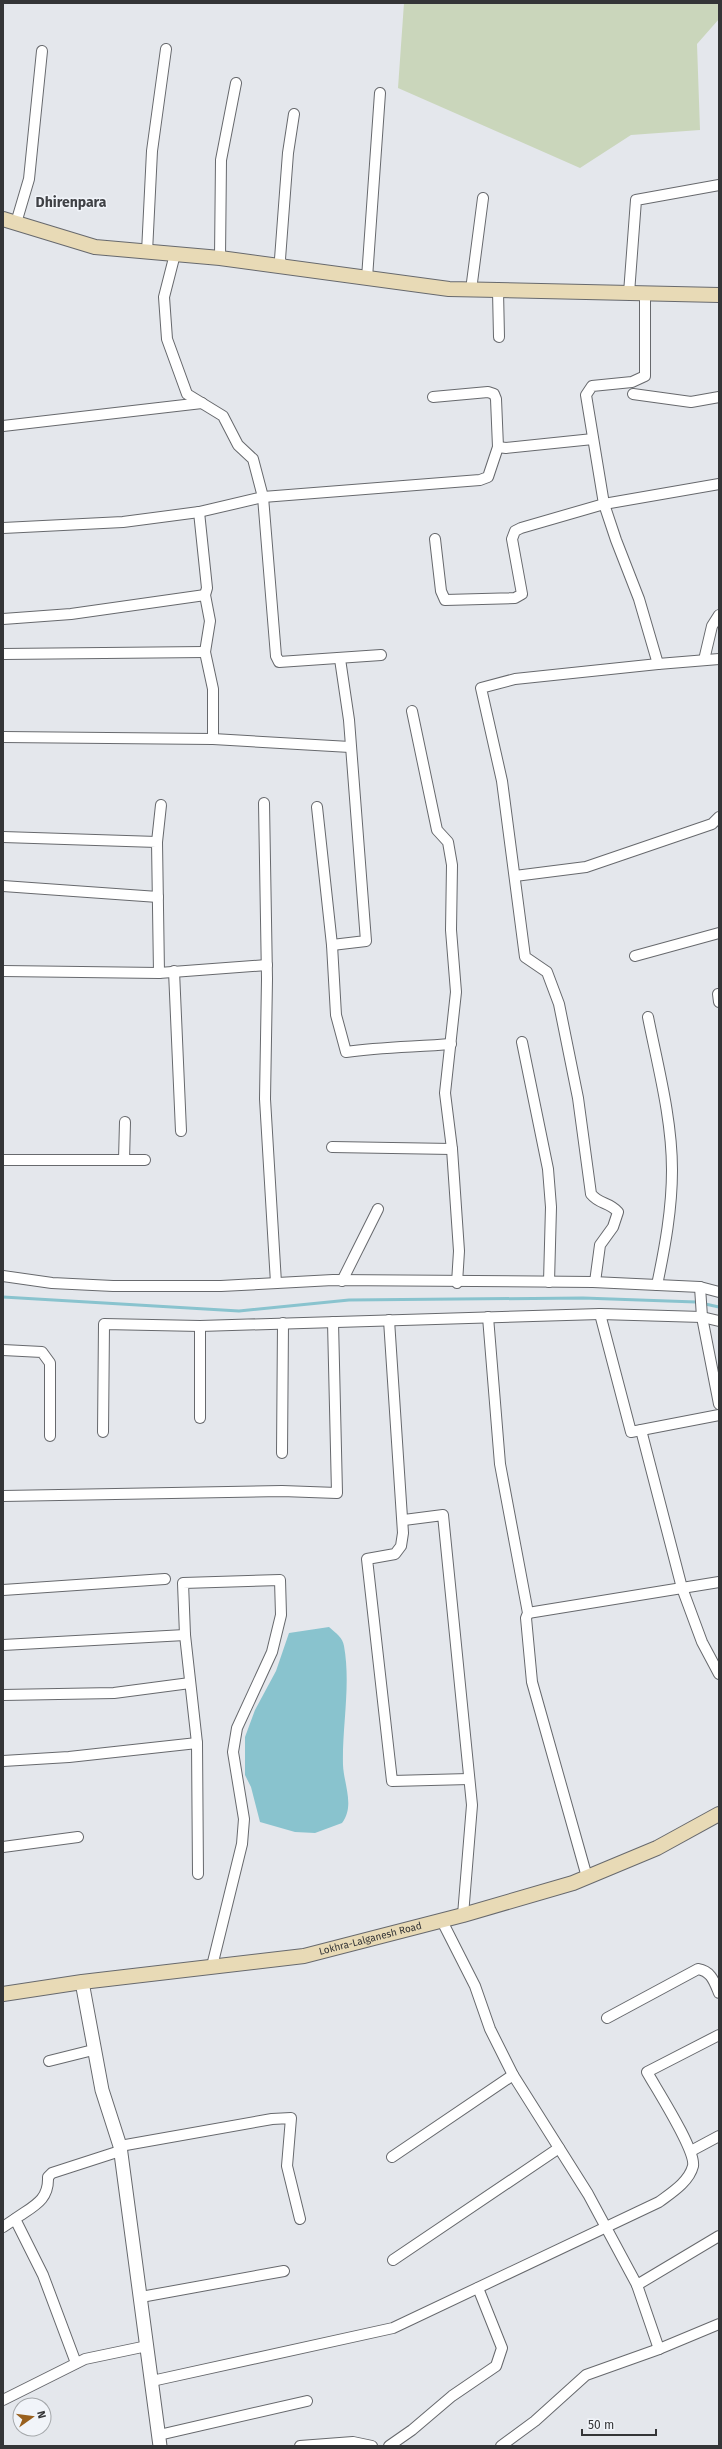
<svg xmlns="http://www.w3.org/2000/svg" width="722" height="2449" font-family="'Fira Sans',sans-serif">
<rect width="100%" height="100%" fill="#e4e7ec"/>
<!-- green -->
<polygon fill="#cad6bb" points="404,3 719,3 719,19 697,44 700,130 631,135 580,168 398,88"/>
<!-- water -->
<path fill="#89c3ce" d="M 329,1627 C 336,1633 343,1638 344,1646 C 351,1685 342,1726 343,1765 C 344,1785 355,1806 342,1823 L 315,1833 L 295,1832 L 260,1822 L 251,1787 L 245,1775 L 245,1737 L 255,1710 L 276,1671 L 289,1633 Z"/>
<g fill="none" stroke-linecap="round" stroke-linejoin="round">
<!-- stream -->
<polyline stroke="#89c3ce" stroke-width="3" points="3,1297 239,1311 349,1300 583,1298 696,1302 719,1307"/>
<defs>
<g id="minor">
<polyline points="16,223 29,179 42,51"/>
<polyline points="147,252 152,151 166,49"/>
<polyline points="175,254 164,297 167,339 187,394 223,416 238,445 253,459 263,497 276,656 279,662 381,655"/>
<polyline points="220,258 221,160 236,83"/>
<polyline points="282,267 280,259 288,153 294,114"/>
<polyline points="367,278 380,93"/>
<polyline points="471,290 483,198"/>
<polyline points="498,291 499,337"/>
<polyline points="629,293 636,200 719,185"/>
<polyline points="645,294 645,376 632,382 592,386 586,395 604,504 616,540 639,599 658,664 719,659"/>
<polyline points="633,394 691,402 719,397"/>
<polyline points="3,426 202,403"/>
<polyline points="498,447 506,448 593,439"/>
<polyline points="199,512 207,588 205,595 210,621 205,652 213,689 213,739"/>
<polyline points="3,528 123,522 199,512 263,497 480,480 488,477 498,447 496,399 494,394 488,392 433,397"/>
<polyline points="435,539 441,591 445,600 515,598 522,594 512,539 515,531 521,528 604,504 719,484"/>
<polyline points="3,619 71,614 205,595"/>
<polyline points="3,654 205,652"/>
<polyline points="704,660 712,626 719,615"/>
<polyline points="412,711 437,830 448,842 452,865 451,930 456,992 445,1093 452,1149 459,1251 457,1283"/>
<polyline points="3,737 213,739 350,747"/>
<polyline points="264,803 267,979 265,1099 276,1283"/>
<path d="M 317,807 L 332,945 L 336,1015 L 346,1052 C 381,1047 416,1047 451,1044"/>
<polyline points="3,837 157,842 159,973"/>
<polyline points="157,842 161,805"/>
<polyline points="515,876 586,867 712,824 719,817"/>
<polyline points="3,886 158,897"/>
<polyline points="332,945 366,941 349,720 340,659"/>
<polyline points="635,956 719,933"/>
<polyline points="3,971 159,973 267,965"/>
<polyline points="174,971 181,1131"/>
<polyline points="718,994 719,1002"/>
<path d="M 648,1017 C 658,1067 672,1119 672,1170 C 672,1209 665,1247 657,1285"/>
<polyline points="522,1042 548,1169 551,1207 549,1282"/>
<polyline points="332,1147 452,1149"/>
<polyline points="3,1160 145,1160"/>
<polyline points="124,1160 125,1122"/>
<polyline points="3,1276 52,1283 113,1286 221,1286 333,1280 593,1282 700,1287 719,1292"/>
<polyline points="342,1281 378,1209"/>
<path d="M 595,1282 L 600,1245 L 613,1227 L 618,1212 C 608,1201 600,1205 591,1194 L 578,1098 L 559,1004 L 547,972 L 525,957 L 502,781 L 481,688 L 515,679 L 658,664"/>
<polyline points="700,1287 702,1317 719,1404"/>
<polyline points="488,1317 500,1464 528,1613 526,1618 532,1682 587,1877"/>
<polyline points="389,1320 403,1533 401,1546 395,1554 367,1559 392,1781 469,1779"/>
<polyline points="719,1321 702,1317 600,1314 631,1432 719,1415"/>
<polyline points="3,1350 42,1352 50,1363 50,1436"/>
<polyline points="200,1418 200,1326"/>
<polyline points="641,1430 682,1588 702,1642 719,1674"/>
<polyline points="103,1432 104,1324 200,1326 600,1314"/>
<polyline points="282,1453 283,1323"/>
<polyline points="3,1496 282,1491 337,1493 333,1322"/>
<polyline points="404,1520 443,1515 472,1805 463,1915"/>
<polyline points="3,1590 165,1579"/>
<polyline points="528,1613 719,1582"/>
<polyline points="3,1645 185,1635"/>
<polyline points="3,1695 114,1693 190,1683"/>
<polyline points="3,1761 69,1757 197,1743"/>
<polyline points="3,1847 78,1837"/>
<polyline points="198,1874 197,1743 185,1635 183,1583 280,1580 281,1615 272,1652 237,1728 233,1752 244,1819 242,1844 212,1966"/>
<polyline points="442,1921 475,1986 490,2029 513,2075 588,2194 637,2285 659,2349"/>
<path d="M 607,2018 L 698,1969 C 711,1971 714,1981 719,1993"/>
<polyline points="49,2061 93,2050"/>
<polyline points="120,2146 272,2119 291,2118 287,2166 300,2219"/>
<polyline points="691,2151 719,2136"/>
<polyline points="392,2157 513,2075"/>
<polyline points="3,2227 15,2219"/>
<polyline points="393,2260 559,2148"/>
<polyline points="637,2285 719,2236"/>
<polyline points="141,2297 284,2271"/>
<path d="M 76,2363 L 43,2275 L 15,2219 C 33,2206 49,2201 48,2177 L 52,2173 L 120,2151"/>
<path d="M 152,2381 L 393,2328 L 659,2202 C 671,2193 689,2182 693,2166 C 696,2150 657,2090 647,2072 L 719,2035"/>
<polyline points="3,2400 85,2359 147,2346"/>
<polyline points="159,2435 307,2401"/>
<polyline points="300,2446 353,2442 372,2446"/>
<polyline points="389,2446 412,2430 452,2396 496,2366 502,2348 478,2288"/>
<polyline points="501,2446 535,2421 586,2375 659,2349 719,2324"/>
</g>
<polyline id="tertiary" points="82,1982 102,2090 120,2146 160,2446"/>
<g id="secondary">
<polyline points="3,219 95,247 220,258 449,289 719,295"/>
<path id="s1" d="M 3,1994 L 82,1982 L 304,1956 L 463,1915 L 573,1883 L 657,1848 L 719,1814"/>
</g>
</defs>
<!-- minor casing -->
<use href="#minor" stroke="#67696d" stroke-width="12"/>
<!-- tertiary casing -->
<use href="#tertiary" stroke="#67696d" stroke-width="15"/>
<!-- secondary casing -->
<use href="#secondary" stroke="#67696d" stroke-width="16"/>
<!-- minor -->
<use href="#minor" stroke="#fff" stroke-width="10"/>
<!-- tertiary -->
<use href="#tertiary" stroke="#fff" stroke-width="13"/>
<!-- secondary -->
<use href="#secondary" stroke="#e8dab6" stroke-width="14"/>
</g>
<g text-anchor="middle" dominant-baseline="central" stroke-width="3" stroke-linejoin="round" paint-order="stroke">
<!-- street labels -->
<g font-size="10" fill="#343537" stroke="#f1f4f9">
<text stroke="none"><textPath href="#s1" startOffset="372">Lokhra-Lalganesh Road</textPath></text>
</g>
<!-- district labels -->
<g font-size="14" font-weight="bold" fill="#3f4145" stroke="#f1f4f9">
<text x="71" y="202">Dhirenpara</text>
</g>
</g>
<!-- border -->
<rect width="722" height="2449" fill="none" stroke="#343537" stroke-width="8"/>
<!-- north arrow -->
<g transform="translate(32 2417) rotate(76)"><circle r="19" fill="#f1f4f9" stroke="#a5a8ab"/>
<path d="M0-3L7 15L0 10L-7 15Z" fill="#99601e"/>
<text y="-6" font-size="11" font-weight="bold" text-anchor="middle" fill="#343537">N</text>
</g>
<!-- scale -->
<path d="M582 2429v6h74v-6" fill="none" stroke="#343537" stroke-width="2"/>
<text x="588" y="2429" font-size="12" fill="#343537" stroke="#f1f4f9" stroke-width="3" paint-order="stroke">50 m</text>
</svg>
